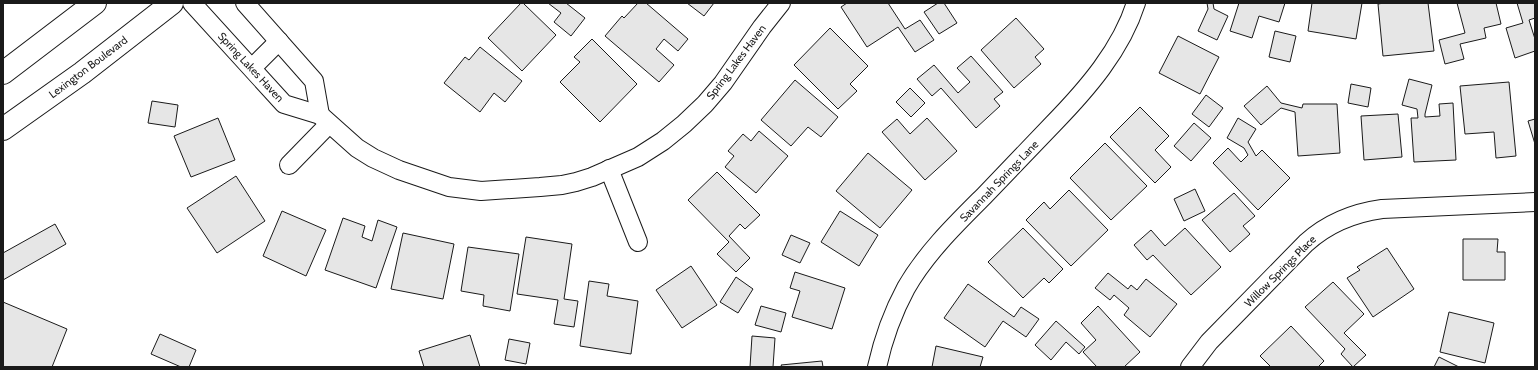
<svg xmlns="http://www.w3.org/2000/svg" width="1538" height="370" font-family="Cabin,sans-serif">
<rect width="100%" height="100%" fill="#fff"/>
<!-- building -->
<g fill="#e6e6e6" stroke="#1a1a1a">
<polygon points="521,3 523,3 556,35 522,71 488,38"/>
<polygon points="548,3 566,3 585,18 571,36 554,22 561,13"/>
<polygon points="638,3 646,3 688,39 678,51 664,39 656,49 674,65 659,82 605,36 622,16 624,18"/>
<polygon points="687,3 714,3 704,16"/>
<polygon points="847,3 888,3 905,29 920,20 934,40 915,52 898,27 867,47 841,7"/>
<polygon points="938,3 944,3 957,23 939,34 924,12"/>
<polygon points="1207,3 1213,3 1214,9 1228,16 1217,40 1198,31 1208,9"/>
<polygon points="1239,3 1285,3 1279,22 1259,16 1252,38 1230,31"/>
<polygon points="1312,3 1362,3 1356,39 1308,31"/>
<polygon points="1384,3 1428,3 1434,51 1383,56 1378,4"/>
<polygon points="1457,3 1496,3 1501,24 1484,28 1486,38 1460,44 1464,59 1445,64 1439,40 1465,33"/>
<polygon points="1517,3 1535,3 1535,18 1529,20 1535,39 1535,51 1515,58 1506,28 1523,23"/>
<polygon points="1016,18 1044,49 1035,57 1041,64 1014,88 981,50"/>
<polygon points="830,28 868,66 850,84 857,91 838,109 794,65"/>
<polygon points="1275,31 1296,36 1290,62 1269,57"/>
<polygon points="1178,36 1219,57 1200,94 1159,73"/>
<polygon points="592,39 637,84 600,122 560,82 580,62 574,57"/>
<polygon points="480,47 522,81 505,102 494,93 480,112 444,83 465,57 469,60"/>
<polygon points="971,56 1003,92 994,99 1000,106 976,128 941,88 932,96 917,79 934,65 958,93 970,82 957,68"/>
<polygon points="1409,79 1432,85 1425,114 1425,117 1440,116 1439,104 1453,103 1456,160 1414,162 1411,118 1418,118 1417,109 1402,105"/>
<polygon points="795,80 838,117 821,137 808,127 791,146 761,120"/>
<polygon points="1509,82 1516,156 1496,158 1494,132 1465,134 1460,86"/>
<polygon points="1351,84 1371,88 1368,107 1348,103"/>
<polygon points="1267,86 1281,103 1302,108 1303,104 1337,104 1340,153 1298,156 1295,112 1281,108 1261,125 1244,106"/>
<polygon points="910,88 925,103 911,117 896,102"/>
<polygon points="1206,95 1223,108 1209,127 1192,114"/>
<polygon points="152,101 178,105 175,127 148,123"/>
<polygon points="1140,107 1169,136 1155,150 1171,167 1155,183 1110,137"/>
<polygon points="1398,114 1402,157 1364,160 1361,116"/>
<polygon points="218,118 235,160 191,177 174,136"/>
<polygon points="927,118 957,151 925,180 882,132 897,119 910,134"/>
<polygon points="1238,118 1256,129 1248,142 1256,156 1262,150 1290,178 1258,210 1213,163 1228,148 1241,162 1248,155 1244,148 1227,138"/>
<polygon points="1535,119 1535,144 1528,121"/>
<polygon points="1194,123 1211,138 1191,161 1174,146"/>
<polygon points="759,131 788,156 756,193 725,167 734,156 728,151 743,134 751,141"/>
<polygon points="1105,143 1147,186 1111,220 1070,178"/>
<polygon points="868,153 912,190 880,228 836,191"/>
<polygon points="717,172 760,215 745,229 740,224 729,236 750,258 736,272 717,254 729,242 688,200"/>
<polygon points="236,176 265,221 217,253 187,208"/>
<polygon points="1195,189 1205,211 1184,221 1174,199"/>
<polygon points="1069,190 1108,230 1071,266 1026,220 1044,202 1050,209"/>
<polygon points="1234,193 1255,216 1243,226 1250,234 1230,252 1202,220"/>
<polygon points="282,211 326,230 306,276 263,256"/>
<polygon points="840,211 878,235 859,266 821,242"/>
<polygon points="343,218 365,226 362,237 372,241 378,220 397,227 376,288 325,270"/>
<polygon points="55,224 66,244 3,280 3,253"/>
<polygon points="1023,228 1063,269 1049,283 1044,278 1023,298 988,262"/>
<polygon points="1185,228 1221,267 1191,295 1153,255 1147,260 1134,245 1151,230 1165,246"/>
<polygon points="403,233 454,244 443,299 391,289"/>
<polygon points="791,235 810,243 800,263 782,255"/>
<polygon points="526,237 572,244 564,299 578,301 574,327 554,324 558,300 517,294"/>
<polygon points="1463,239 1498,239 1497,252 1505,252 1505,280 1463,280"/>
<polygon points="468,247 519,254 510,311 483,306 484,295 461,291"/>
<polygon points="1387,248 1414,289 1373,317 1347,278 1360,270 1357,267"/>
<polygon points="691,266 717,305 682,328 656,290"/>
<polygon points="795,272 845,288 832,329 792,317 800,291 790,288"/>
<polygon points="1108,273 1128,289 1131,285 1137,290 1146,279 1177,304 1150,337 1124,315 1129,308 1114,295 1110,300 1095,288"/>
<polygon points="736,277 753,289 738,313 720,302"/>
<polygon points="589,281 609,284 607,296 638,301 631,354 580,346"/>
<polygon points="1333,282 1364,314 1344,333 1366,355 1353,367 1341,354 1345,349 1305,307"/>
<polygon points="968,284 1014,317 1021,307 1039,319 1026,337 1003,321 985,347 944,318"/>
<polygon points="3,302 67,329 52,367 3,367"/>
<polygon points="761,306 786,313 781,332 755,325"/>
<polygon points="1098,306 1140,352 1124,367 1097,367 1083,352 1096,340 1081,323"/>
<polygon points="1449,312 1494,323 1485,363 1440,352"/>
<polygon points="1056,321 1085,347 1079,354 1066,342 1051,360 1035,345"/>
<polygon points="1291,326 1324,361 1319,366 1321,367 1271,367 1260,356"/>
<polygon points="160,334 196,350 189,367 181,367 151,354"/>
<polygon points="470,335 480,367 424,367 419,351"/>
<polygon points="752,336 775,338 773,367 750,367"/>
<polygon points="509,339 530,343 526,364 505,360"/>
<polygon points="936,346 983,357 980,367 932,367"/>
<polygon points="1439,357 1459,367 1434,367"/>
<polygon points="822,361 823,367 782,367 781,365"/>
</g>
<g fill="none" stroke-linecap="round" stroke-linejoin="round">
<defs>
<g id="minor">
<polyline points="192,3 284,104 320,115 357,148 373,158 399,170 449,187 481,191 540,187 562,185 576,182 592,177 638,157 663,141 684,124 705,104 723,83 762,27 781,3"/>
<polyline points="245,3 314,81 320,115"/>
<polyline points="252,68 279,41"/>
<polyline points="289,165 329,124"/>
<polyline points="609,169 638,242"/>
<path d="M 877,367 C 883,340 893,312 906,288 C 926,253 956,224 984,196 C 1007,172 1030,148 1053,124 C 1087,89 1121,50 1136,3"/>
<path d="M 1190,367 L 1209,342 L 1306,243 C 1328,223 1353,213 1382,209 L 1535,202"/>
</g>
<g id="secondary">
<polyline points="3,73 95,3"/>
<polyline points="3,129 82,73 172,3"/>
</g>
</defs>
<!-- minor casing -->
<use href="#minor" stroke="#1a1a1a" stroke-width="20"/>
<!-- secondary casing -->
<use href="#secondary" stroke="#1a1a1a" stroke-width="24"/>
<!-- minor -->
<use href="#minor" stroke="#fff" stroke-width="18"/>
<!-- secondary -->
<use href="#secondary" stroke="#fff" stroke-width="22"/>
</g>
<g text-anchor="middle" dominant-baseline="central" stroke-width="3" stroke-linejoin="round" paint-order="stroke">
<!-- street labels -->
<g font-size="11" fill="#1a1a1a" stroke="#fff">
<text transform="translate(736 62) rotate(-53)">Spring Lakes Haven</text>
<text transform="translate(88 67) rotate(-37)">Lexington Boulevard</text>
<text transform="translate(251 67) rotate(47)">Spring Lakes Haven</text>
<text transform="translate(999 181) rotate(-46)">Savannah Springs Lane</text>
<text transform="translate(1280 271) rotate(-45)">Willow Springs Place</text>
</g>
</g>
<!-- border -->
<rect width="1538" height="370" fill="none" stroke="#1a1a1a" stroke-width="8"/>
</svg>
